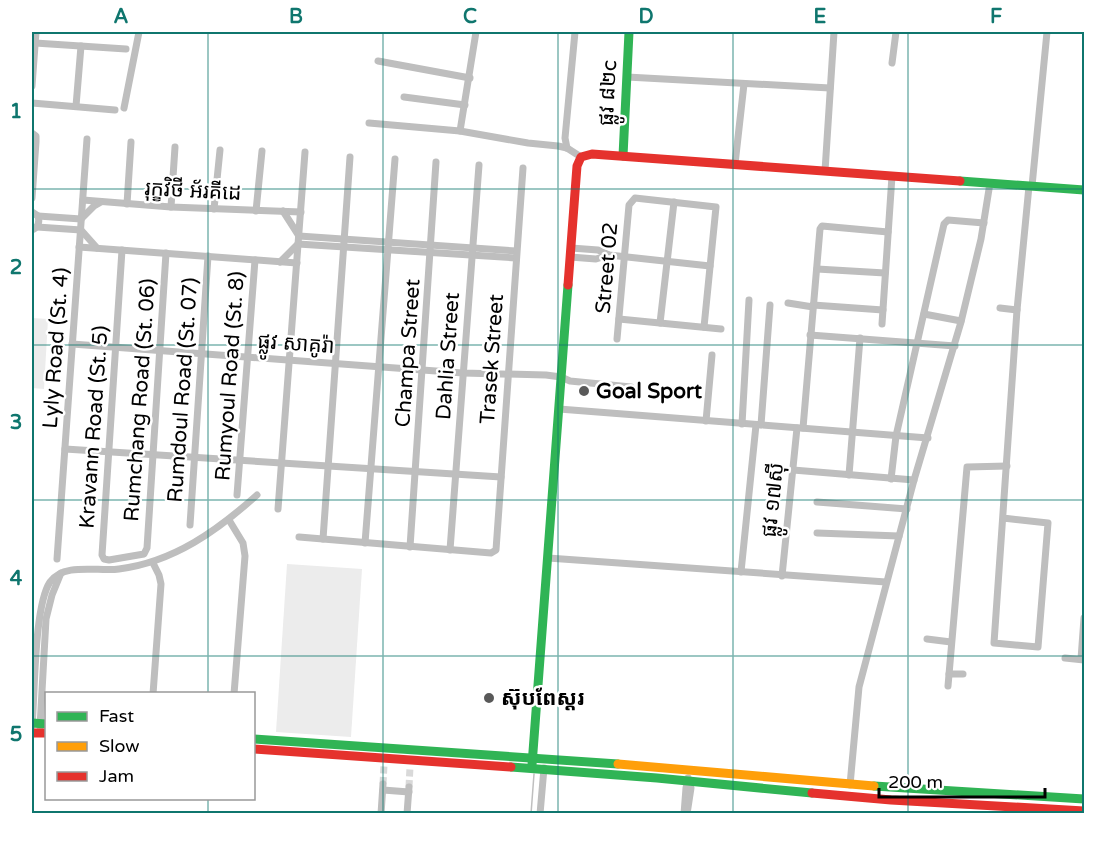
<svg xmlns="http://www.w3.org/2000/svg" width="1116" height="845" font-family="'Varela Round','Noto Sans Khmer',sans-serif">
<rect width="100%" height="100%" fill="#fff"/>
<!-- green -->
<g fill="#ececec">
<polygon points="32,318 48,319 44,389 32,388"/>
<polygon points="287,564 362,569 351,737 276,732"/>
</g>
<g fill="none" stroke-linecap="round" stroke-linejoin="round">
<!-- stream -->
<polyline stroke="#bfbfbf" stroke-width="1.5" points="531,814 534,774"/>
<!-- street-tunnel -->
<g stroke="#d9d9d9" stroke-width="7" stroke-dasharray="7 3.5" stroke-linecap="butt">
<polyline points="383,784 384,765"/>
<polyline points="409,787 410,767"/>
</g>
<!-- street -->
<g stroke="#bebebe" stroke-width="7">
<polyline points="35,43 126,49"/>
<polyline points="378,61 470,78"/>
<polyline points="892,63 896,32"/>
<polyline points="627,77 830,88"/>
<polyline points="32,86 36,32"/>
<polyline points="404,97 465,105"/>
<polyline points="32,103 115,110"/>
<polyline points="76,106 81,46"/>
<polyline points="124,108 139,32"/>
<polyline points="369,123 460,131 528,143 558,146 567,148 581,157"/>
<polyline points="460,131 476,32"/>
<polyline points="32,133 36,136 36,142 32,198"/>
<polyline points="567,148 565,138 575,32"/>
<polyline points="735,164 744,84"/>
<polyline points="825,171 834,32"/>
<polyline points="1032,186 1047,32"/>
<polyline points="83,200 171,207 301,212"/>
<polyline points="127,204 131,142"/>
<polyline points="171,207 175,147"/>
<polyline points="214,209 220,150"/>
<polyline points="256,211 262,151"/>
<polyline points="283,211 299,236 516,251"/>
<path d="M 32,212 L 38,216 C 40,222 38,228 32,230"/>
<polyline points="38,216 81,219 94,206 101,202"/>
<polyline points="37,227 81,230 97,248"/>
<polyline points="79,247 297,263"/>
<polyline points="571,248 598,250 609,255 710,266"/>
<polyline points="122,250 102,555 104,559 109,560 144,554 147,548 166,253"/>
<polyline points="570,257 596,259 609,255"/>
<polyline points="280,262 298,244 516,258"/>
<polyline points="817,269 885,273"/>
<polyline points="788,303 813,307"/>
<polyline points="813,305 883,310"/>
<polyline points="1000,308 1017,310"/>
<polyline points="924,314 961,321"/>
<polyline points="619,319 721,329"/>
<polyline points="660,323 674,202"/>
<polyline points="882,324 892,176"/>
<polyline points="810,335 955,346"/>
<polyline points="617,339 629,205 635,198 716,207 704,327"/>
<polyline points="72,344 463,373 546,375 561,377 570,381 631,387"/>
<polyline points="559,409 928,438"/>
<polyline points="706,421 712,355"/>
<polyline points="742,424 749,300"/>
<polyline points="761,425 770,305"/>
<polyline points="803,428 820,229 822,226 888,232"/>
<polyline points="65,449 501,477"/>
<polyline points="793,470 914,480"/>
<polyline points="849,475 860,338"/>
<polyline points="891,479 896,436 944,224 948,220 984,223"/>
<polyline points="237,495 255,260"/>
<polyline points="817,502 907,509"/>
<polyline points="278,509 305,152"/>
<polyline points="1003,518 1048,523 1038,647 994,643 1017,310 1029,186"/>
<polyline points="229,520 243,543 245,556 234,694"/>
<polyline points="190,525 208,256"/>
<polyline points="817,533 899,536"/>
<polyline points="299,537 491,553 496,550 523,168"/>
<polyline points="323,539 350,157"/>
<polyline points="365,543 395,159"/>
<polyline points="410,547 436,162"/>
<polyline points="450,550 479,165"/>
<polyline points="548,558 886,582"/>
<polyline points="57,559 87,139"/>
<polyline points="153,563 159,575 161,584 153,694"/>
<polyline points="741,572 756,425"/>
<polyline points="782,576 797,428"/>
<polyline points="927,639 951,642"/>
<polyline points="1065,658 1084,660"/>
<polyline points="1081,659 1084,618"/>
<polyline points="949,674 963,674"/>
<polyline points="948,686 967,467 1007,466"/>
<path d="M 32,726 C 35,693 34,606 50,582 C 64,562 99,572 119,569 C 174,562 218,530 257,495"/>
<polyline points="40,727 46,619 52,595 61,573"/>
<polyline points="850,785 859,687 914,480 961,322 981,239 990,183"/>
<polyline points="383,790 409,792"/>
<polyline points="381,814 383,784"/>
<polyline points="407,814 409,787"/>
<polyline points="540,814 544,768"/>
<polyline points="684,814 686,788 688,778"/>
<polyline points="687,814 691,788 688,781"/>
</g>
<!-- fast -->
<g stroke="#30b455" stroke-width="9">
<polyline points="623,156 629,32"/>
<polyline points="960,181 1084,190"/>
<polyline points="32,723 46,724"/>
<polyline points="254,739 618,764"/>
<polyline points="532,765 568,285"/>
<polyline points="511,767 657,778 812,793"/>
<polyline points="874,786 1084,799"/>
</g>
<!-- slow -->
<polyline stroke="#ff9f0a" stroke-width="9" points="618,764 874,786"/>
<!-- jam -->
<g stroke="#e5322d" stroke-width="9">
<polyline points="568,285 577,166 581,157 592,154 960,181"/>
<polyline points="32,733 46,733"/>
<polyline points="254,749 511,767"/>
<polyline points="812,793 891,800 1084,811"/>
</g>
</g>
<!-- grid -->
<path fill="none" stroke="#0f766e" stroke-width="1.5" stroke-opacity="0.55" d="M 208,32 L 208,694M 383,32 L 383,814M 558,32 L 558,814M 733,32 L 733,814M 908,32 L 908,814M 32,189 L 1084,189M 32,345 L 1084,345M 32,500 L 1084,500M 32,656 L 1084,656M 208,798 L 208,814"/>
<!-- markers -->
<g fill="#595959" stroke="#fff" stroke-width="2">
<circle cx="584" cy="391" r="6"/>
<circle cx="489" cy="698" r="6"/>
</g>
<g text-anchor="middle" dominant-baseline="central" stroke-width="5" stroke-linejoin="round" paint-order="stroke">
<!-- street labels -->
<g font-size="21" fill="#000" stroke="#fff">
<text transform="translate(608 93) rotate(-87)">ផ្លូវ ៨២c</text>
<text transform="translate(193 191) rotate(3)">រុក្ខវិថី អ័រគីដេ</text>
<text transform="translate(607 268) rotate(-85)">Street 02</text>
<text transform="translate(296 344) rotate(4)">ផ្លូវ សាគូរ៉ា</text>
<text transform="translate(56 348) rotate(-86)">Lyly Road (St. 4)</text>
<text transform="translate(408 353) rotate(-86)">Champa Street</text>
<text transform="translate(448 356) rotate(-86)">Dahlia Street</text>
<text transform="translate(492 359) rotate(-86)">Trasek Street</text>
<text transform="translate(230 376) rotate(-86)">Rumyoul Road (St. 8)</text>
<text transform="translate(183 390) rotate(-86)">Rumdoul Road (St. 07)</text>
<text transform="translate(140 400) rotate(-86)">Rumchang Road (St. 06)</text>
<text transform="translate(94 427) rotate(-86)">Kravann Road (St. 5)</text>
<text transform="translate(773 500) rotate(-84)">ផ្លូវ ១៧ស៊ី</text>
</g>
<!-- poi labels -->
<g font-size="21" font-weight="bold" fill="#000" stroke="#fff" text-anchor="start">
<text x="596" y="391">Goal Sport</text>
<text x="501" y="698">ស៊ុបពែស្តរ</text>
</g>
</g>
<!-- border -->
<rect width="1116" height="845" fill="none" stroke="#ffffff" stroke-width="66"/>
<!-- legend -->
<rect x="45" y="692" width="210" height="108" fill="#ffffff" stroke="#999999" stroke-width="1.5"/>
<rect x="57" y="712" width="30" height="9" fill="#30b455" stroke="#999999" stroke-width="1.5"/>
<text x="99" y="722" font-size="18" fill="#000000">Fast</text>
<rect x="57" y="742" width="30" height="9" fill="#ff9f0a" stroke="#999999" stroke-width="1.5"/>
<text x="99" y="752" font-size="18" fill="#000000">Slow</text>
<rect x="57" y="772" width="30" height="9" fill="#e5322d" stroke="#999999" stroke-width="1.5"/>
<text x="99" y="782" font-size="18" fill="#000000">Jam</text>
<!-- scale -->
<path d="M879 788v9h166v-9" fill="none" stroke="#000000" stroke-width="3"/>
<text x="888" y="788" font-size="18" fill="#000000" stroke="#ffffff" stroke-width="4.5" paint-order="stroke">200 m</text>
<rect x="33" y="33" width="1050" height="779" fill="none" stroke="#0f766e" stroke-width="2"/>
<g font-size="20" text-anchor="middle" font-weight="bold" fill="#0f766e">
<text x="121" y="23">A</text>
<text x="296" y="23">B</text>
<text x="470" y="23">C</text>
<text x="646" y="23">D</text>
<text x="820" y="23">E</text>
<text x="996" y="23">F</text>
<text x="16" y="118">1</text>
<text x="16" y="274">2</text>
<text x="16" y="429">3</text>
<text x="16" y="585">4</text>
<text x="16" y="741">5</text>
</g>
</svg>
